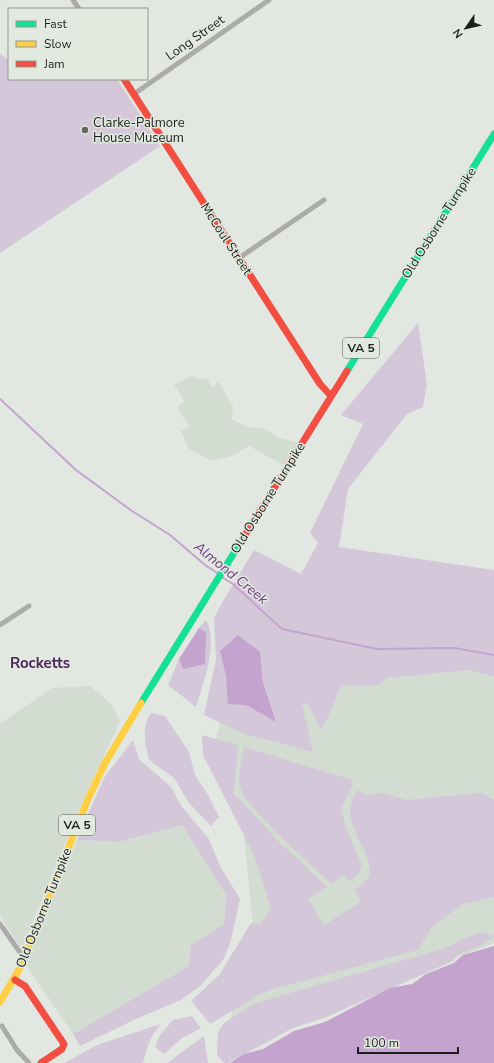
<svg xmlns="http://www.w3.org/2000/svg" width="494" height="1063" font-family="'Nunito Sans',sans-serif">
<rect width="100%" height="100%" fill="#e3e7e2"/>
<!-- built -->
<g fill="#d3dcd1">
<polygon points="192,376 198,379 206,378 213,388 218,381 233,406 232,419 247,427 264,428 278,438 302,443 287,467 249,446 232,456 212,461 188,448 181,431 189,427 177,406 185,402 174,385"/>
<polygon points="494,588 494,943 223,1049 253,928 241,803 213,750 232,679 229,618"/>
<polygon points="90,686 111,704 120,721 74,821 22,949 0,916 0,724 52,688"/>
<polygon points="182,825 226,895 224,924 192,945 189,966 73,1034 25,963 77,840 119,842"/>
</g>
<!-- green -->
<g fill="#d5c7da" fill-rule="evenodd">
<polygon points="0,54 9,60 9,79 117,79 160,146 0,253"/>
<path d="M 418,323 L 427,385 L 423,407 L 407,414 L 348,489 L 339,547 L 494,570 L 494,676 L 469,670 L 387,678 L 378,685 L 342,685 C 334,700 330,715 321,730 L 307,703 L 302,703 L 313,752 L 244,734 L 204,715 L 216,659 L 214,618 L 219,608 L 254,550 L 301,574 L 318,543 L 310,533 L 363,424 L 341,415 ZM 220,652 L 260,652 L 263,682 L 276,721 L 246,705 L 226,677 Z"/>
<path d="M 206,620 C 219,642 203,684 196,707 L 168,685 L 179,659 L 183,669 L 206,632 L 199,628 Z"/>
<path d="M 151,713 L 165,716 L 189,752 L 195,775 L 208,795 L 219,817 L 211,826 L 189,803 L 174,778 L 149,760 C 145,743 141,728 151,713 Z"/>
<path d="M 202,735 L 238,745 L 234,793 L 279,842 L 327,887 L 308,899 L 324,925 L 361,902 L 354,890 C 358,887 363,884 366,880 C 384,856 331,825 358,790 L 366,795 L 384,793 L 406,800 L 482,793 L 494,800 L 494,897 L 463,904 L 432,927 L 418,950 L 266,991 L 210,1024 L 191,1001 L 219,975 L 251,923 L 261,924 L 271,908 L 254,855 L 203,755 Z"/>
<polygon points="133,740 139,759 171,787 182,807 209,839 221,868 240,899 230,944 223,960 200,986 181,1000 136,1019 80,1046 73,1034 189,966 191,945 224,924 226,895 182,825 119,842 77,840 104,778"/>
<path d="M 244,747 L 352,780 L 352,786 L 341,808 L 346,828 L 362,865 L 360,872 L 352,880 L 348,881 L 344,875 L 331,884 C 314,867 246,808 241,789 C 237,777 242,759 244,747 Z"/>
<polygon points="479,932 494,936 484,944 457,955 453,961 324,1018 293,1028 228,1063 224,1063 217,1055 218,1032 224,1023 256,1003 445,948"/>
<polygon points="192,1016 201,1028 181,1039 164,1054 155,1047 160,1035 173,1020"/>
<path d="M 161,1024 C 149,1038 148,1046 143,1063 L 64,1063 L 97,1045 Z"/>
<polygon points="204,1036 208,1063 167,1063"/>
</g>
<!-- water -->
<g fill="#c4a3ce">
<polygon points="199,628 206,632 205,664 183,669 179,659"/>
<polygon points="238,635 260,652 263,682 276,722 246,705 228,704 226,677 220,651"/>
<polygon points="494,946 494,1063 230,1063 244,1054 263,1049 294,1031 325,1022 390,988 412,984 426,974 454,963 463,955"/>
</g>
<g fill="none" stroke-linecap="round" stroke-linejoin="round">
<!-- stream -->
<g stroke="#c4a3ce" stroke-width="2">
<polyline points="0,399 76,470 132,511 170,535 205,565 219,574"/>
<polyline points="222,577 233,584 282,629 377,649 455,648 494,655"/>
</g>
<!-- street -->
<g stroke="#abacaa" stroke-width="5">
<polyline points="73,0 79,9"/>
<polyline points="134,94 269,0"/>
<polyline points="239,258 324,200"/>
<polyline points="0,625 29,606"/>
<polyline points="0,924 24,958"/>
<polyline points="2,1026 17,1050 29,1063"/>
</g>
<!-- fast -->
<g stroke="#16e098" stroke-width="7">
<polyline points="347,371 494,134"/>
<polyline points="141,703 245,535"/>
</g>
<!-- slow -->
<polyline stroke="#ffcf43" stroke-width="7" points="0,1002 20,968 88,799 105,763 141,703"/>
<!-- jam -->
<g stroke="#f24e42" stroke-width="7">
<polyline points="124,79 320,384 331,396"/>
<polyline points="245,535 347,371"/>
<polyline points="15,980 25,986 64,1044 62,1049 41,1063"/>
</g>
</g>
<!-- markers -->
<circle fill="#616460" stroke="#e2eadf" stroke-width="1.5" cx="85" cy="130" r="4"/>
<g text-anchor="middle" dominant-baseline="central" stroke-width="3" stroke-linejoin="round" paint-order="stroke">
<!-- shield labels -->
<g fill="#e2eadf" stroke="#575b55" stroke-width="1">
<rect x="343" y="338" width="36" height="20" rx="3"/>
<rect x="59" y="815" width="36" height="20" rx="3"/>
</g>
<g font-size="12" font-weight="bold" fill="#1b1e1a">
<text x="361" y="348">VA 5</text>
<text x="77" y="825">VA 5</text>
</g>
<!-- street labels -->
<g font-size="13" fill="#1b1e1a" stroke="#e2eadf">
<text transform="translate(195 38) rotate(-35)">Long Street</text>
<text transform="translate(439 223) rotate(-58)">Old Osborne Turnpike</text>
<text transform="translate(226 239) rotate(57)">McCoul Street</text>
<text transform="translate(268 498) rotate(-58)">Old Osborne Turnpike</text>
<text transform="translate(44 908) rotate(-68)">Old Osborne Turnpike</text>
</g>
<!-- poi labels -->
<g font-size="13" fill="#1b1e1a" stroke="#e2eadf" text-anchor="start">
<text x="93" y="123">Clarke-Palmore<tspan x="93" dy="15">House Museum</tspan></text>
</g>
<!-- water labels -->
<g font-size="14" font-style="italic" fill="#713583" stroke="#e2eadf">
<text transform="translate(231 573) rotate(39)">Almond Creek</text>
</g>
<!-- quarter labels -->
<g font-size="15" font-weight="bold" fill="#4b2358" stroke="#e2eadf">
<text x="40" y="663">Rocketts</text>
</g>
</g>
<!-- legend -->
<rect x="8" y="8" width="140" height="72" fill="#e2eadf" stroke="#929890"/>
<rect x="16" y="21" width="20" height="6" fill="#16e098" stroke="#929890"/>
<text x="44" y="28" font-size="12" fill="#1b1e1a">Fast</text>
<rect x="16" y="41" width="20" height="6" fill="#ffcf43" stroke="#929890"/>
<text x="44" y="48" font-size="12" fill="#1b1e1a">Slow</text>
<rect x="16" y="61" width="20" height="6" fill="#f24e42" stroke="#929890"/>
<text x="44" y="68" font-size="12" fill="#1b1e1a">Jam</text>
<!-- north arrow -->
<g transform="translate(466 28) rotate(236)" stroke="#e2eadf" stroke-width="3" paint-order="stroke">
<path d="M0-3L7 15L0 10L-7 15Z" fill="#1b1e1a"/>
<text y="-6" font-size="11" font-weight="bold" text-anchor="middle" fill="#1b1e1a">N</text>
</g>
<!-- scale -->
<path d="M358 1047v6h100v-6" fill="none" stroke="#1b1e1a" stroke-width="2"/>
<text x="364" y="1047" font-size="12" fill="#1b1e1a" stroke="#e2eadf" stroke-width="3" paint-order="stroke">100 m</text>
</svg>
